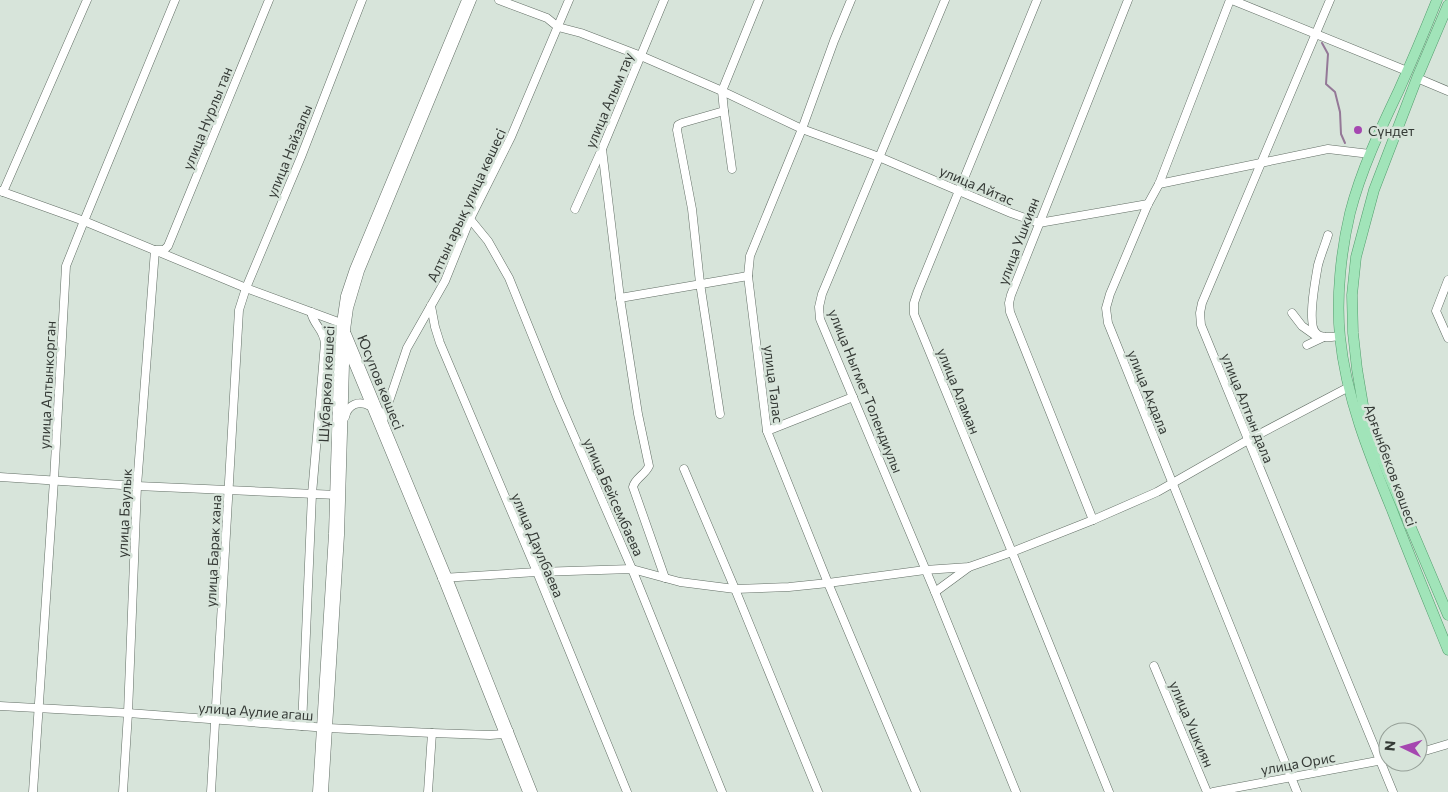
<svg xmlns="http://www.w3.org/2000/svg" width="1448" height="792" font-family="Commissioner,sans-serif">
<rect width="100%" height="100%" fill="#d7e4da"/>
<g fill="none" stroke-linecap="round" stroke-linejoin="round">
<!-- stream -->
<polyline stroke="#947897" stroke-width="2" points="1322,43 1328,54 1326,84 1335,92 1340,112 1341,134 1345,143"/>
<defs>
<g id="minor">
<polyline points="499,0 547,18 558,27 581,33 641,56 722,91 802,129 879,157 1011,213 1039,223 1148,204"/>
<polyline points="851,0 834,41 802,129 750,256 748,276 767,431 828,583 916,792"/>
<polyline points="945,0 822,294 819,307 820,319 935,592 1016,792"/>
<polyline points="1037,0 918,291 914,303 914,314 1012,552 1109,792"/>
<polyline points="1230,0 1159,184 1148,204 1110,294 1106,308 1108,323 1297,792"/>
<polyline points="1232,0 1407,71"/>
<polyline points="1330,0 1202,303 1200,313 1201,325 1393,792"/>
<polyline points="1417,78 1448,91"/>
<polyline points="724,111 732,169"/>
<polyline points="602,149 620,298"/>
<polyline points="1159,184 1328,149 1370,154"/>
<polyline points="0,191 3,192 87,0"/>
<polyline points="3,192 84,221 246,288 341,323"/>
<polyline points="575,209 602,149 664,0"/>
<polyline points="470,219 488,241 509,278 558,399 632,569 722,792"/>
<path d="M 1328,235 C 1325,245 1321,254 1318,265 C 1316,277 1306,326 1317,334 C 1323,339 1332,337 1340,336"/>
<polyline points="1448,280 1436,311 1448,338"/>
<polyline points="431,306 435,327 440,343 537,572 627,792"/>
<polyline points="1292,313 1302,326 1316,336"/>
<polyline points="347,334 448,578 533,792"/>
<polyline points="1307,345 1324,337"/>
<polyline points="350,349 353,363 442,578 527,792"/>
<polyline points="720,414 700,283 692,209 677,130 678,125 682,123 724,111 722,91 759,0"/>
<path d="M 345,417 C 348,404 359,400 370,406"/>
<polyline points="383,419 407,348 445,281 470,219 511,137 569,0"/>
<polyline points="767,431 853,397"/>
<polyline points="684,469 735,589 818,792"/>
<polyline points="0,477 137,486 337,495"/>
<polyline points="1093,520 1010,312 1009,303 1011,295 1128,0"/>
<polyline points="442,578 537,572 632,569 680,582 735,589 789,587 828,583 925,570 969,567 1012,552 1093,520 1157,492 1248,440 1349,387"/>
<path d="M 665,578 L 633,487 C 635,478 645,475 649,466 L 638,414 L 620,298 L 748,276"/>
<polyline points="935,592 969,567"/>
<polyline points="1154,666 1207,792"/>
<polyline points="0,706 128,713 328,728 432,733 490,735 504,734 509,731"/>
<path d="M 302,726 L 312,494 L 325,343 C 323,328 314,326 311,312"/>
<polyline points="1418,753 1448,744"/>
<polyline points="33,792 54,480 66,266 84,221 175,0"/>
<polyline points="123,792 128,713 137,486 155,250 164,250 168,246 269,0"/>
<polyline points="211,792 239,310 246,288 301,157 362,0"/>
<polyline points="317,792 333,534 338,367 341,323 345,296 354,269 466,0"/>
<polyline points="324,792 340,535 346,330 349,308 360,271 472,0"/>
<polyline points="428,792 432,733"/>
<polyline points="1213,792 1388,759"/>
</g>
<g id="major">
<path d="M 1437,0 C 1425,30 1412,61 1399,90 C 1380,130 1361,170 1350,213 C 1341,251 1336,298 1340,337 C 1346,397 1369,454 1392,510 C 1410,557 1429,603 1448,650"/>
<polyline points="1448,5 1417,78 1374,190 1356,257 1352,295 1353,333 1357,369 1363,405 1375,443 1448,615"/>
</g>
</defs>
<!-- minor casing -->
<use href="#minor" stroke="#626e65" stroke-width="9"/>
<!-- major casing -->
<use href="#major" stroke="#539d6d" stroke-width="11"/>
<!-- minor -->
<use href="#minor" stroke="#fff" stroke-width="8"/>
<!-- major -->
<use href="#major" stroke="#a1e4b9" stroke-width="10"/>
</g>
<!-- markers -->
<circle fill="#a547b0" stroke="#d7e4da" stroke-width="2" cx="1358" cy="130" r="5"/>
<g text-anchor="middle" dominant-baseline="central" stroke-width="5" stroke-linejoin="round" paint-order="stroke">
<!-- street labels -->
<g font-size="14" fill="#353a36" stroke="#d7e4da">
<text transform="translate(609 100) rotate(-67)">улица Алым тау</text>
<text transform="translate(207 118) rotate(-68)">улица Нурлы тан</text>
<text transform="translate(289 151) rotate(-68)">улица Найзалы</text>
<text transform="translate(977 185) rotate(23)">улица Айтас</text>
<text transform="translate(466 205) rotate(-65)">Алтын арық улица көшесі</text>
<text transform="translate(1018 241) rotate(-69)">улица Ушкиян</text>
<text transform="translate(381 382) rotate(68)">Юсупов көшесі</text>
<text transform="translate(326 384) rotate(-87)">Шұбаркөл көшесі</text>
<text transform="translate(774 384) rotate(83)">улица Талас</text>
<text transform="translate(47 385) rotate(-87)">улица Алтынкорган</text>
<text transform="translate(866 391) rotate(68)">улица Ныгмет Толендиулы</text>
<text transform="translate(959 391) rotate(68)">улица Аламан</text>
<text transform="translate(1149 392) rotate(68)">улица Акдала</text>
<text transform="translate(1248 408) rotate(68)">улица Алтын дала</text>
<text transform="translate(1391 465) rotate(70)">Арғынбеков көшесі</text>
<text transform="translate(614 497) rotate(66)">улица Бейсембаева</text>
<text transform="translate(124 513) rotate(-87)">улица Баулык</text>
<text transform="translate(538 545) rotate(67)">улица Даулбаева</text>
<text transform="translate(213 551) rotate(-87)">улица Барак хана</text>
<text transform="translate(256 711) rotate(4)">улица Аулие агаш</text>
<text transform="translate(1192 724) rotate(67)">улица Ушкиян</text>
<text transform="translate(1298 763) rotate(-10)">улица Орис</text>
</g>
<!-- poi labels -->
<g font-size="14" fill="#353a36" stroke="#d7e4da" text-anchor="start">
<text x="1368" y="130">Сүндет</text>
</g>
</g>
<!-- north arrow -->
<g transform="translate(1403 747) rotate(275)"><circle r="24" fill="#d7e4da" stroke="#96a098"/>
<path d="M0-4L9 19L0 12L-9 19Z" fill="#a547b0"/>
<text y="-8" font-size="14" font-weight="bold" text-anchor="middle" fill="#353a36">N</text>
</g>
</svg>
